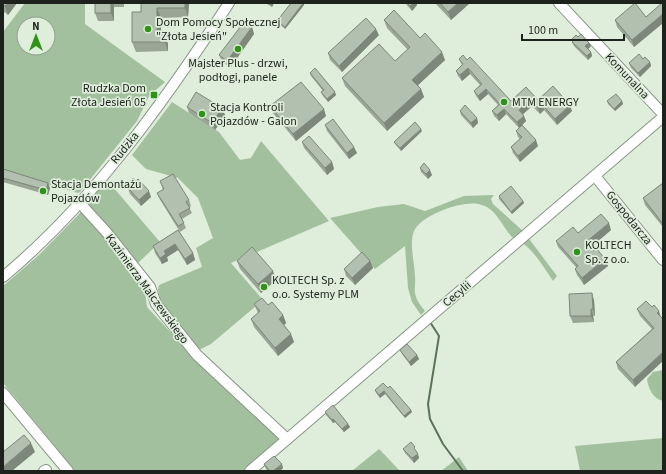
<svg xmlns="http://www.w3.org/2000/svg" width="666" height="474" font-family="'Source Sans 3',sans-serif">
<rect width="100%" height="100%" fill="#deeedb"/>
<!-- green -->
<g fill="#a2c09d" fill-rule="evenodd">
<path d="M 25,3 L 85,3 L 85,24 L 165,82 L 149,96 L 137,121 L 80,192 L 78,193 L 3,171 L 3,32 ZM 24,24 L 48,24 L 48,48 L 24,48 Z"/>
<polygon points="172,102 219,132 240,160 251,158 261,141 329,221 231,263 263,300 211,344 199,350 161,302 158,290 159,285 202,267 196,248 213,238 198,198 178,178 146,169 132,155"/>
<polygon points="107,180 160,242 138,263 87,204"/>
<path d="M 494,195 L 491,199 L 493,204 L 524,232 L 557,276 L 553,281 C 545,269 536,254 525,245 C 522,241 516,240 512,237 C 501,225 496,207 478,204 C 461,201 425,214 415,229 C 408,241 415,264 415,277 C 416,282 414,288 415,293 C 416,300 421,306 425,311 L 421,315 L 412,302 L 408,288 L 405,246 L 375,269 L 330,218 L 378,207 L 404,204 L 425,211 L 464,196 Z"/>
<polygon points="82,211 144,285 147,307 204,368 280,439 243,471 75,471 3,383 3,286 39,255"/>
<path d="M 663,370 L 663,401 C 653,399 648,388 647,379 L 653,372 Z"/>
<polygon points="663,438 663,471 580,471 575,446"/>
<polygon points="379,449 400,471 352,471"/>
<polygon points="459,457 468,471 441,471"/>
</g>
<g fill="none" stroke-linecap="round" stroke-linejoin="round">
<!-- stream -->
<polyline stroke="#5b7457" stroke-width="2" points="430,322 439,336 428,404 430,419 443,444 463,471"/>
<defs>
<g id="minor">
<polyline points="559,3 663,114"/>
<polyline points="595,176 663,260"/>
<polyline points="79,202 108,234 150,287 156,304 197,355 287,439"/>
<path d="M 3,277 C 94,201 164,102 229,3"/>
<polyline points="3,393 68,471"/>
<polyline points="44,471 46,470"/>
<polyline points="250,471 663,117"/>
</g>
</defs>
<!-- minor casing -->
<use href="#minor" stroke="#869584" stroke-width="12"/>
<!-- minor -->
<use href="#minor" stroke="#fff" stroke-width="10"/>
</g>
<!-- wall -->
<g fill="#99a696">
<polygon points="3,3 17,3 8,15 3,11"/>
<polygon points="95,3 124,3 124,7 114,7 114,21 98,21 95,13"/>
<polygon points="141,3 189,3 188,17 161,18 161,35 168,44 168,51 136,52 132,42 141,12"/>
<polygon points="265,3 274,3 272,7"/>
<polygon points="405,3 416,3 417,5 412,11"/>
<polygon points="435,3 470,3 451,20"/>
<polygon points="663,3 663,23 634,47 617,27 615,20 646,17"/>
<polygon points="304,5 285,29 278,23 277,21"/>
<polygon points="384,20 420,38 445,60 418,85 421,89 424,97 387,131 345,86 342,78 395,61 408,50 387,28"/>
<polygon points="252,27 254,34 230,68 222,61 219,55"/>
<polygon points="379,35 342,72 330,60 328,53"/>
<polygon points="578,37 591,46 588,49 591,52 592,56 588,60 574,46 572,42 573,41 572,39"/>
<polygon points="459,59 467,60 511,101 538,100 572,111 557,125 544,110 540,114 532,106 523,114 526,121 522,125 538,146 520,162 513,153 511,147 520,139 518,137 516,131 519,128 506,114 499,121 494,116 492,111 498,105 488,94 480,101 476,96 474,91 480,85 470,74 462,81 458,76 456,71 462,65"/>
<polygon points="643,59 650,62 651,66 640,77 631,68 629,63"/>
<polygon points="310,73 336,95 328,102 323,96 321,92 323,91 311,76"/>
<polygon points="607,101 622,101 623,104 615,111 608,104"/>
<polygon points="270,106 326,116 296,141 273,113"/>
<polygon points="187,107 222,108 225,115 215,130 189,113"/>
<polygon points="460,111 477,118 478,123 473,128 461,115"/>
<polygon points="325,125 357,153 349,159 327,131"/>
<polygon points="422,131 401,151 395,144 394,142"/>
<polygon points="302,142 332,162 334,169 327,175 304,148"/>
<polygon points="420,168 432,175 428,179 421,172"/>
<polygon points="3,169 48,183 50,188 48,195 3,182"/>
<polygon points="136,181 151,197 141,206 130,194 128,188 130,186 129,182"/>
<polygon points="160,181 189,200 191,206 189,207 192,213 182,219 186,228 180,232 159,198 157,193 163,190"/>
<polygon points="663,183 663,227 645,205 643,198"/>
<polygon points="499,196 523,201 524,203 512,214 499,199"/>
<polygon points="178,230 193,253 195,260 187,265 178,250 167,257 168,261 162,264 155,253 153,246"/>
<polygon points="611,230 591,247 594,251 605,259 608,266 584,285 577,275 575,269 576,267 558,247 556,241 578,233"/>
<polygon points="237,261 276,280 261,293 240,269"/>
<polygon points="370,261 373,268 355,285 346,276 344,269"/>
<polygon points="594,300 595,316 593,316 594,322 573,323 570,316"/>
<polygon points="254,304 268,305 283,315 286,323 284,325 294,342 278,356 254,327 251,319 258,313"/>
<polygon points="652,307 659,311 635,387 618,369 616,362 652,329 640,316 637,309"/>
<polygon points="400,350 417,355 419,359 411,366 402,354"/>
<polygon points="388,388 412,412 405,418 385,394 380,398 376,393 375,390"/>
<polygon points="325,412 348,424 350,427 344,432 335,422 333,423 326,415"/>
<polygon points="403,449 417,452 419,458 414,463 405,453"/>
<polygon points="264,464 283,468 280,471 268,471 266,469"/>
</g>
<!-- shaded-wall -->
<g fill="#7d877a">
<polygon points="8,3 17,3 8,15 5,6"/>
<polygon points="111,3 113,3 114,7 114,21 111,13"/>
<polygon points="185,3 189,3 188,17 185,8"/>
<polygon points="272,3 274,3 272,7 271,5"/>
<polygon points="303,3 304,3 304,5 285,29 285,27"/>
<polygon points="413,3 416,3 417,5 412,11 410,6"/>
<polygon points="458,3 470,3 451,20 448,12"/>
<polygon points="157,8 161,18 161,42 157,35"/>
<polygon points="663,14 663,23 634,47 632,40"/>
<polygon points="252,27 254,34 230,68 227,61"/>
<polygon points="376,29 379,35 342,72 339,66"/>
<polygon points="165,35 168,44 168,51 165,42"/>
<polygon points="589,43 591,46 587,50 585,46"/>
<polygon points="442,52 445,60 415,88 412,80"/>
<polygon points="591,52 592,56 588,60 587,56"/>
<polygon points="650,62 651,66 640,77 638,73"/>
<polygon points="468,68 470,74 462,81 460,75"/>
<polygon points="421,89 424,97 387,131 384,123"/>
<polygon points="486,89 488,94 480,101 478,96"/>
<polygon points="335,92 336,95 328,102 327,99"/>
<polygon points="530,100 532,106 521,116 519,110"/>
<polygon points="622,101 623,104 615,111 614,109"/>
<polygon points="542,104 544,110 540,114 538,108"/>
<polygon points="570,105 572,111 557,125 555,119"/>
<polygon points="222,108 225,115 215,130 212,123"/>
<polygon points="324,109 326,116 296,141 293,134"/>
<polygon points="504,109 506,114 499,121 497,115"/>
<polygon points="524,116 526,121 519,128 517,122"/>
<polygon points="477,118 478,123 473,128 471,123"/>
<polygon points="421,129 422,131 401,151 400,148"/>
<polygon points="536,140 538,146 520,162 518,156"/>
<polygon points="354,147 357,153 349,159 347,153"/>
<polygon points="332,162 334,169 327,175 325,168"/>
<polygon points="430,170 432,175 428,179 426,174"/>
<polygon points="48,183 50,188 48,195 46,190"/>
<polygon points="149,191 151,197 141,206 139,200"/>
<polygon points="523,201 524,203 512,214 511,212"/>
<polygon points="609,223 611,230 589,249 586,242"/>
<polygon points="175,244 178,250 167,257 168,261 162,264 160,258 164,251"/>
<polygon points="193,253 195,260 187,265 185,259"/>
<polygon points="605,259 608,266 584,285 582,278"/>
<polygon points="370,261 373,268 355,285 352,278"/>
<polygon points="273,271 276,280 261,293 258,284"/>
<polygon points="592,293 594,300 595,316 593,309"/>
<polygon points="591,309 593,316 594,322 591,316"/>
<polygon points="659,311 661,318 657,313"/>
<polygon points="283,315 286,323 282,327 279,319"/>
<polygon points="291,334 294,342 278,356 275,348"/>
<polygon points="663,352 663,361 635,387 633,380"/>
<polygon points="417,355 419,359 411,366 409,362"/>
<polygon points="384,391 385,394 380,398 379,395"/>
<polygon points="411,410 412,412 405,418 404,416"/>
<polygon points="333,419 335,422 333,423 332,420"/>
<polygon points="348,424 350,427 344,432 342,429"/>
<polygon points="31,443 35,452 12,471 3,471 3,467"/>
<polygon points="418,454 419,458 414,463 412,458"/>
<polygon points="282,464 283,468 280,471 273,471"/>
</g>
<!-- building -->
<g fill="#b2c1af" stroke="#7d877a">
<polygon points="3,3 8,3 5,6 3,5"/>
<rect x="95" y="3" width="16" height="10"/>
<polygon points="141,3 185,3 185,8 157,8 157,35 165,35 165,42 132,42 132,12 141,12"/>
<polygon points="268,3 272,3 271,5"/>
<polygon points="291,3 303,3 285,27 277,21"/>
<polygon points="407,3 413,3 410,6"/>
<polygon points="440,3 458,3 448,12"/>
<polygon points="635,3 646,17 662,3 663,3 663,14 632,40 615,20"/>
<polygon points="394,10 420,38 425,33 442,52 412,80 421,89 384,123 342,78 379,44 395,61 410,47 384,20"/>
<polygon points="366,18 376,29 339,66 328,53"/>
<polygon points="244,22 252,27 227,61 219,55"/>
<polygon points="581,34 589,43 585,46 591,52 587,56 572,42 574,40 572,39 576,35 578,37"/>
<polygon points="639,54 643,59 645,57 650,62 638,73 629,63"/>
<polygon points="463,55 467,60 470,57 511,101 526,87 538,100 553,86 570,105 555,119 542,104 538,108 530,100 519,110 524,116 517,122 504,109 497,115 492,111 500,104 486,89 478,96 474,91 482,84 468,68 460,75 456,71 463,64 459,59"/>
<polygon points="315,68 335,92 327,99 321,92 324,90 310,73"/>
<polygon points="301,82 324,109 293,134 270,106"/>
<polygon points="196,92 222,108 212,123 187,107"/>
<polygon points="616,94 622,101 614,109 607,101"/>
<polygon points="465,105 477,118 471,123 460,111"/>
<polygon points="333,119 354,147 347,153 325,125"/>
<polygon points="415,122 421,129 400,148 394,142"/>
<polygon points="522,125 536,140 518,156 511,147 522,137 516,131"/>
<polygon points="309,136 332,162 325,168 302,142"/>
<polygon points="424,163 430,170 426,174 420,168"/>
<polygon points="3,169 48,183 46,190 3,178"/>
<polygon points="173,174 189,200 186,202 190,208 179,214 184,223 178,226 157,193 164,189 160,181"/>
<polygon points="133,178 136,181 138,179 149,191 139,200 128,188 131,185 129,182"/>
<polygon points="663,183 663,224 643,198"/>
<polygon points="511,186 523,201 511,212 499,196"/>
<polygon points="601,214 609,223 586,242 594,251 597,249 605,259 582,278 575,269 578,266 556,241 573,227 578,233"/>
<polygon points="178,230 193,253 185,259 175,244 164,251 166,254 160,258 153,246"/>
<polygon points="252,247 273,271 258,284 237,261"/>
<polygon points="362,252 370,261 352,278 344,269"/>
<polygon points="592,293 593,309 591,309 591,316 570,316 569,294"/>
<polygon points="262,298 268,305 272,302 283,315 279,319 291,334 275,348 251,319 260,311 254,304"/>
<polygon points="646,301 652,307 654,305 659,311 657,313 663,319 663,352 633,380 616,362 654,328 637,309"/>
<polygon points="407,344 417,355 409,362 400,350"/>
<polygon points="383,383 388,388 390,386 411,410 404,416 384,391 379,395 375,390"/>
<polygon points="333,405 348,424 342,429 333,419 332,420 325,412"/>
<polygon points="24,435 31,443 3,467 3,452"/>
<polygon points="411,442 415,447 414,448 418,454 412,458 403,449"/>
<polygon points="274,456 282,464 273,471 270,471 264,464"/>
</g>
<!-- markers -->
<g fill="#2e9417" stroke="#deeedb" stroke-width="1.5">
<circle cx="148" cy="29" r="4"/>
<circle cx="238" cy="49" r="4"/>
<rect x="150" y="91" width="8" height="8" rx="2"/>
<circle cx="504" cy="102" r="4"/>
<circle cx="202" cy="114" r="4"/>
<circle cx="43" cy="191" r="4"/>
<circle cx="577" cy="252" r="4"/>
<circle cx="264" cy="287" r="4"/>
</g>
<g text-anchor="middle" dominant-baseline="central" stroke-width="3.5" stroke-linejoin="round" paint-order="stroke">
<!-- poi labels -->
<g font-size="12" fill="#1d231c" stroke="#deeedb" text-anchor="start">
<text x="156" y="22">Dom Pomocy Społecznej<tspan x="156" dy="14">"Złota Jesień"</tspan></text>
<text x="238" y="63" text-anchor="middle">Majster Plus - drzwi,<tspan x="238" dy="14">podłogi, panele</tspan></text>
<text x="146" y="88" text-anchor="end">Rudzka Dom<tspan x="146" dy="14">Złota Jesień 05</tspan></text>
<text x="512" y="102">MTM ENERGY</text>
<text x="210" y="107">Stacja Kontroli<tspan x="210" dy="14">Pojazdów - Galon</tspan></text>
<text x="51" y="184">Stacja Demontażu<tspan x="51" dy="14">Pojazdów</tspan></text>
<text x="585" y="245">KOLTECH<tspan x="585" dy="14">Sp. z o.o.</tspan></text>
<text x="272" y="280">KOLTECH Sp. z<tspan x="272" dy="14">o.o. Systemy PLM</tspan></text>
</g>
<!-- street labels -->
<g font-size="12" fill="#1d231c" stroke="#deeedb">
<text transform="translate(627 76) rotate(47)">Komunalna</text>
<text transform="translate(125 148) rotate(-51)">Rudzka</text>
<text transform="translate(629 218) rotate(51)">Gospodarcza</text>
<text transform="translate(147 289) rotate(54)">Kazimierza Malczewskiego</text>
<text transform="translate(457 294) rotate(-40)">Cecylii</text>
</g>
</g>
<!-- border -->
<rect width="666" height="474" fill="none" stroke="#1d231c" stroke-width="8"/>
<!-- north arrow -->
<g transform="translate(36 36)"><circle r="19" fill="#deeedb" stroke="#919d8f"/>
<path d="M0-3L7 15L0 10L-7 15Z" fill="#2e9417"/>
<text y="-6" font-size="11" font-weight="bold" text-anchor="middle" fill="#1d231c">N</text>
</g>
<!-- scale -->
<path d="M522 34v6h102v-6" fill="none" stroke="#1d231c" stroke-width="2"/>
<text x="528" y="34" font-size="12" fill="#1d231c" stroke="#deeedb" stroke-width="3" paint-order="stroke">100 m</text>
</svg>
